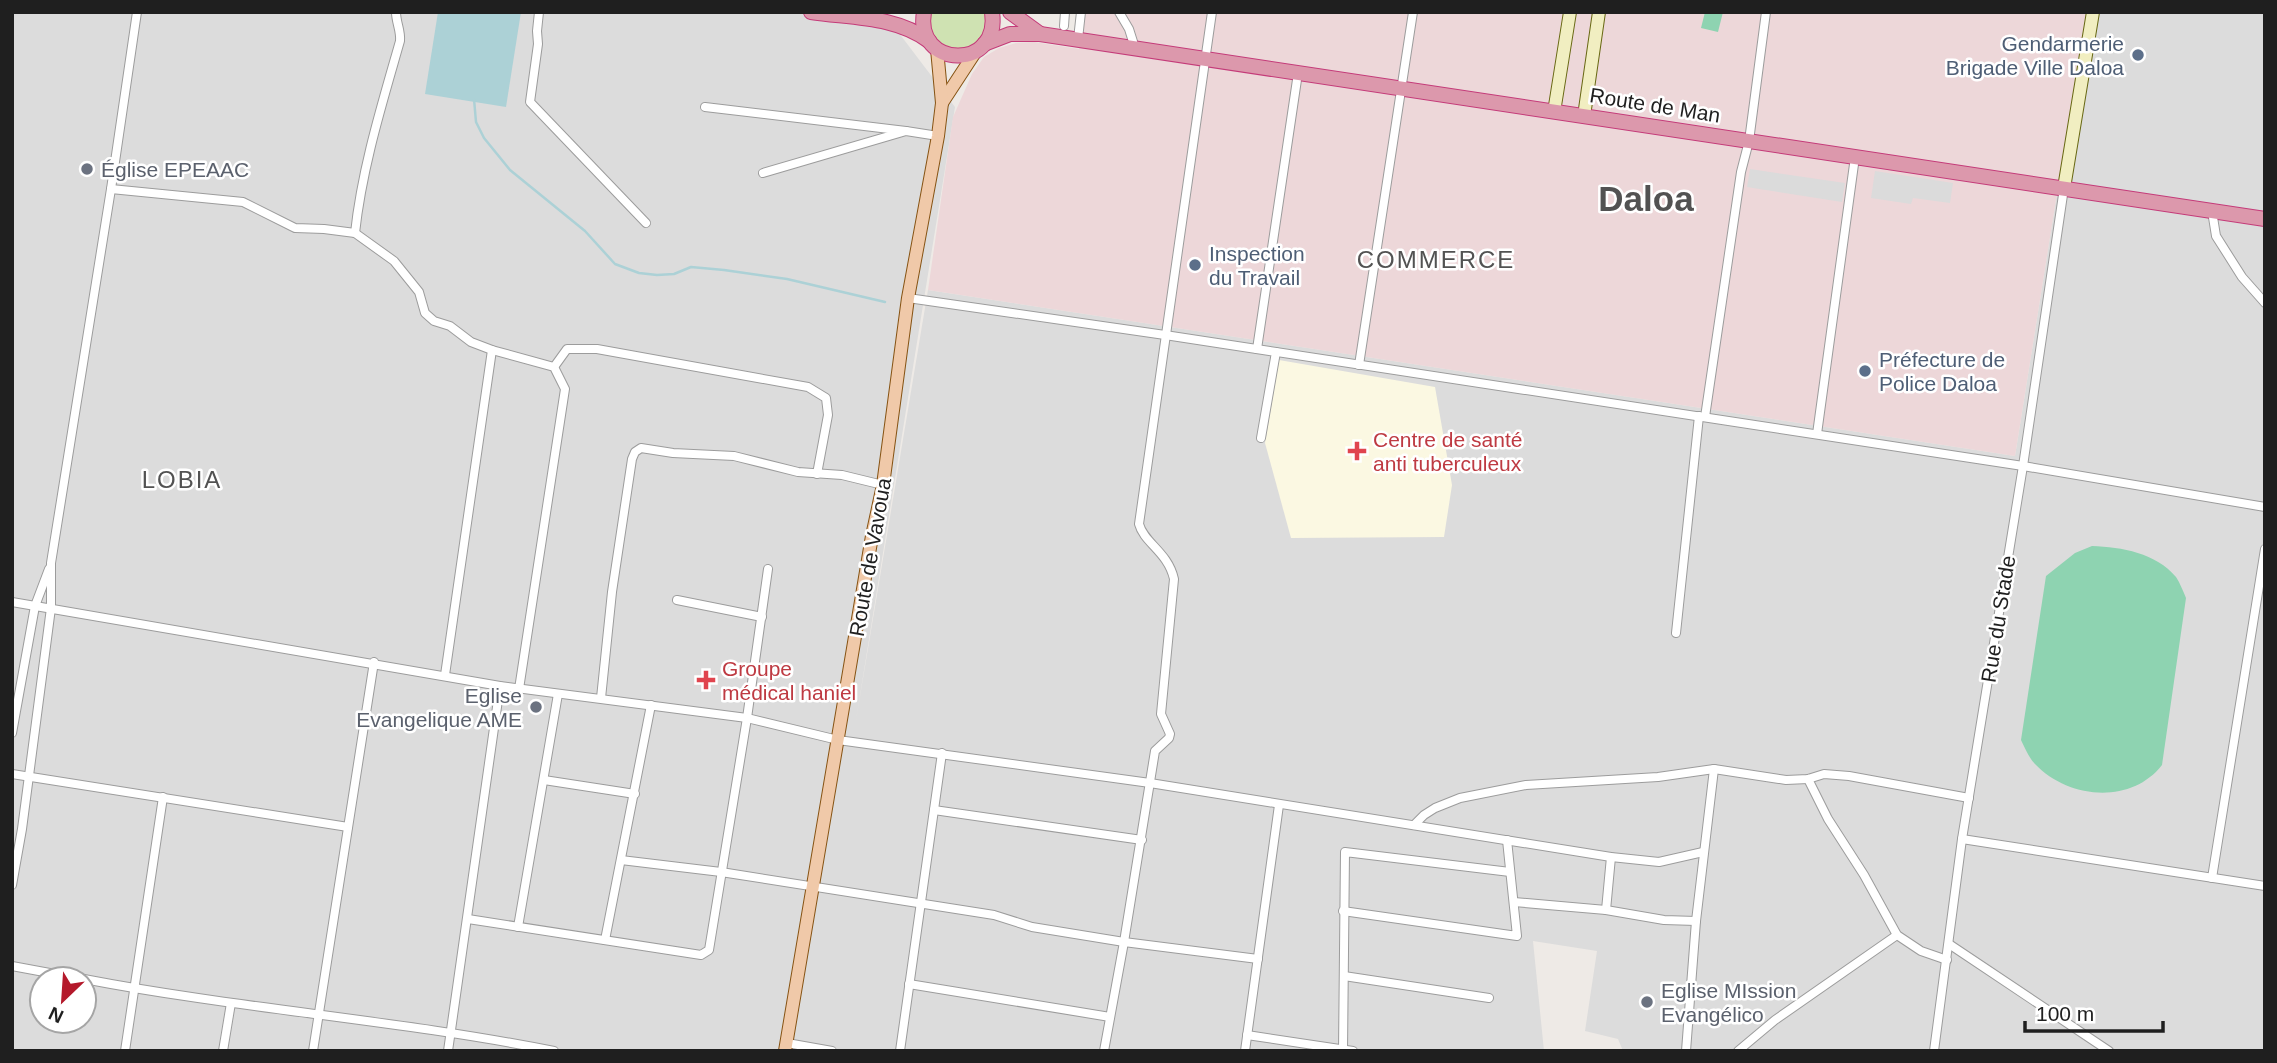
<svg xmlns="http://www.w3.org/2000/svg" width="2277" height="1063" font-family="Helvetica,sans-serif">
<rect width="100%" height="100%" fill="#eeeae6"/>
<!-- residential -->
<path fill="#dcdcdc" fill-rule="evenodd" d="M 12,12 L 883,12 L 955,107 L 856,720 L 928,290 L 2015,456 L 2086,12 L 2265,12 L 2265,1051 L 1623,1051 L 1618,1039 L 1585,1031 L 1597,951 L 1533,941 L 1544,1051 L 12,1051 ZM 42,979 L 84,979 L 84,1021 L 42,1021 Z"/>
<!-- commercial -->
<polygon fill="#edd7d9" points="1084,12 2086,12 2015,456 928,290 953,117 972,74 984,57 999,48 1016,43 1034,42 1079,49"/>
<!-- education -->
<polygon fill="#fbf8e2" points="1279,360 1435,387 1452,485 1444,537 1291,538 1265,443"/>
<!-- grass -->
<path fill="#cfe2b2" d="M 931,12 L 985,12 C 994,64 918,56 931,12 Z"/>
<!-- pitch -->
<g fill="#8ed3b1">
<polygon points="1705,12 1723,12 1718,32 1701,28"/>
<path d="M 2092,546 C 2122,547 2156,553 2176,577 C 2180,583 2183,591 2186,598 L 2162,765 C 2131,805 2068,799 2035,764 C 2029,758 2025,748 2021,740 L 2046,576 L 2075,553 Z"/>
</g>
<!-- parking -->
<g fill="#dbdbdb">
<polygon points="1750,169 1845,183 1842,202 1747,187"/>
<polygon points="1875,171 1953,183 1950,203 1913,198 1911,204 1871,198"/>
</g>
<!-- water -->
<polygon fill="#acd1d6" points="438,12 521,12 506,107 425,94"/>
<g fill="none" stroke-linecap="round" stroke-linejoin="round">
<!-- stream -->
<polyline stroke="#acd1d6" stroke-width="2.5" points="474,99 476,122 484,138 510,170 585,231 615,264 639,273 657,275 674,274 691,267 724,270 787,279 885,302"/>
<defs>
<g id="street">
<polyline points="539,12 537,31 538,44 530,102 646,223"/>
<polyline points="1119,12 1129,29 1135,48"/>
<polyline points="1064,26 1065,12"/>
<polyline points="1078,39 1081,12"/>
<polyline points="705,107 906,131"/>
<polyline points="763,173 906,131 938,136"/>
<polyline points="111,189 243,202 295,228 324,229 355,233 394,261 419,292 425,313 434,321 450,326 471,342 492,350 554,367 565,389 519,689"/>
<polyline points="2212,211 2216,236 2242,277 2265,303"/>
<path d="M 355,233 C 362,168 382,104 400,41 C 401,30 396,23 396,12"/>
<polyline points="908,298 1165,335 2023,466 2265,507"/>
<polyline points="1257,349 1298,73"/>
<polyline points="1359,365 1413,12"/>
<polyline points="554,367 567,349 597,349 808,387 826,398 828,415 817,474"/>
<polyline points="1705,417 1741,172 1749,141 1766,12"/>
<polyline points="1817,434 1855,157"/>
<polyline points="1261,438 1276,352"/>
<polyline points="677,600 762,617"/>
<polyline points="12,602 500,686 747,718 838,740 1150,783 1611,857 1659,862 1703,852"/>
<polyline points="1676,633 1699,416"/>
<polyline points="445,675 492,350"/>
<polyline points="601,698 612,592 632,459 635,452 641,448 673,453 734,456 798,472 842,475 883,485"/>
<polyline points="12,733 35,606 49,569"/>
<polyline points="12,774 348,827"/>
<polyline points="1808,779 1828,819 1864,875 1897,935 1921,951 1947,960"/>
<polyline points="544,780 635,794"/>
<polyline points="934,810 1142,840"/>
<polyline points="1414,825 1424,815 1435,808 1460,798 1526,785 1658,777 1714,769 1786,780 1808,779 1824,774 1849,776 1969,798"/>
<polyline points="1962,839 2265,886"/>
<polyline points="621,860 721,872 994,915 1032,927 1124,942 1258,959"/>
<polyline points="2212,878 2265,549"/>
<polyline points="12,885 22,829 51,608 51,563 111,189 137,12"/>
<polyline points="1514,902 1606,910 1664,920 1696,921"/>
<polyline points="1606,910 1611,857"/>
<polyline points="1343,911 1517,936 1507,840"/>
<polyline points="468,919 701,955 709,950 747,718 768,569"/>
<polyline points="518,927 558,694"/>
<polyline points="605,940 651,705"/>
<polyline points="1949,944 2109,1051"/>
<polyline points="12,966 82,979"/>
<polyline points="1344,976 1489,998"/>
<path d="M 84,979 C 240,1009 399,1020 554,1051"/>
<polyline points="909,984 1110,1017"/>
<polyline points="1247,1035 1353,1051"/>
<polyline points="787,1043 832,1051"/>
<polyline points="125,1051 163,797"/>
<polyline points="223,1051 231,1003"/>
<polyline points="313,1051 374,662"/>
<polyline points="448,1051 500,686"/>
<polyline points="900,1051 942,753"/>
<path d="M 1104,1051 L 1124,942 L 1155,751 L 1169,738 L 1170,734 L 1161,714 L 1174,579 C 1168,552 1144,543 1139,524 L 1212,12"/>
<polyline points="1245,1051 1279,805"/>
<polyline points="1343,1051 1345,852 1510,872"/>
<polyline points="1686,1051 1696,921 1714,769"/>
<polyline points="1738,1051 1775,1020 1897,935"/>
<polyline points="1934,1051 1962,839 2023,466 2064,188"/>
</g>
<g id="secondary">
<polyline points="1554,112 1570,12"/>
<polyline points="1584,116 1599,12"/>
<polyline points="2064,188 2093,12"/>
</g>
<g id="primary">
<polyline points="942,103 976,51"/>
<polyline points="785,1051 872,536 883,485 908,298 938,136 942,103 937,49"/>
</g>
<g id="highway">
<path d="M 811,12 C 851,18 896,16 929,41"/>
<path d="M 924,12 C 914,69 1001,71 992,12"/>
<polyline points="1010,12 1040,34"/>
<polyline points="984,44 1010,34 1040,34 2265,219"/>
</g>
</defs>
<!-- street casing -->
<use href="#street" stroke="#9c9c9c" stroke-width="10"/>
<!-- secondary casing -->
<use href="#secondary" stroke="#686813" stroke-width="14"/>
<!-- primary casing -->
<use href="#primary" stroke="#865313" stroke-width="14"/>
<!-- highway casing -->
<use href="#highway" stroke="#c43b79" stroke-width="16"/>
<!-- street -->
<use href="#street" stroke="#fff" stroke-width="8"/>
<!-- secondary -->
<use href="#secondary" stroke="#f1eec1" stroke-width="12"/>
<!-- primary -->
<use href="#primary" stroke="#f0c9a9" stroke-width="12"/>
<!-- highway -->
<use href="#highway" stroke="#dc98ac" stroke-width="14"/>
</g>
<!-- markers -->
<g fill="#5c6f8a" stroke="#fff" stroke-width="2.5">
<circle cx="2138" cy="55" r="7"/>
<circle cx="1195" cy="265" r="7"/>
<circle cx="1865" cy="371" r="7"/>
</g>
<g fill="#6b7280" stroke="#fff" stroke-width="2.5">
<circle cx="87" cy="169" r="7"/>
<circle cx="536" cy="707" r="7"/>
<circle cx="1647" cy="1002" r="7"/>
</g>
<g fill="#e0444e" stroke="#fff" stroke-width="2.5">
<path d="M1353.5 440.5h7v7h7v7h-7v7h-7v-7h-7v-7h7z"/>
<path d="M702.5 669.5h7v7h7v7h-7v7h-7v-7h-7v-7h7z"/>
</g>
<g text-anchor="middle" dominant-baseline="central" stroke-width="5" stroke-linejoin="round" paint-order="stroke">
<!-- service labels -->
<g font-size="21" fill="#4e5e75" stroke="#fff" text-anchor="start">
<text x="2124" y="43" text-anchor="end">Gendarmerie<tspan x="2124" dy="24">Brigade Ville Daloa</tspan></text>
<text x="1209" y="253">Inspection<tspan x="1209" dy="24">du Travail</tspan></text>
<text x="1879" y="359">Préfecture de<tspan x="1879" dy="24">Police Daloa</tspan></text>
</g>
<!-- street labels -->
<g font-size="21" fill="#1f1f1f" stroke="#fff">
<text transform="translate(1655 105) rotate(9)">Route de Man</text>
<text transform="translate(870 557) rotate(-80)">Route de Vavoua</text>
<text transform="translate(1998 619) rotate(-81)">Rue du Stade</text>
</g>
<!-- worship labels -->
<g font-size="21" fill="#5b616d" stroke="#fff" text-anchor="start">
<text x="101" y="169">Église EPEAAC</text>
<text x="522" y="695" text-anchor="end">Eglise<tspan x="522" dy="24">Evangelique AME</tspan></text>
<text x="1661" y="990">Eglise MIssion<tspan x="1661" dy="24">Evangélico</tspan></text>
</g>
<!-- health labels -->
<g font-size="21" fill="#be3a42" stroke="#fff" text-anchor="start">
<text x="1373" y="439">Centre de santé<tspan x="1373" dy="24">anti tuberculeux</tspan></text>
<text x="722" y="668">Groupe<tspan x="722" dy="24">médical haniel</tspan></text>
</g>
<!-- quarter labels -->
<g font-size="24" letter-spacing="2" fill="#525252" stroke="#fff">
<text x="1436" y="259">COMMERCE</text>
<text x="182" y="479">LOBIA</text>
</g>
<!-- town labels -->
<g font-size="35" font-weight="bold" fill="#525252" stroke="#fff">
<text x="1646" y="198">Daloa</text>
</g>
</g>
<!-- border -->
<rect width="2277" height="1063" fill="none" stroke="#1f1f1f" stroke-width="28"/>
<!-- north arrow -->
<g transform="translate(63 1000) rotate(205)"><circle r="33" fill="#ffffff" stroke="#a5a5a5" stroke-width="2"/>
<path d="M0-5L12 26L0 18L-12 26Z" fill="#b4192b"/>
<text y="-10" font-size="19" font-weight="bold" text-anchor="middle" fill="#1f1f1f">N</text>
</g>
<!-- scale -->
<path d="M2025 1021v10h138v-10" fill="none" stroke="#1f1f1f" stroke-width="3.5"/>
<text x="2036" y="1021" font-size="21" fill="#1f1f1f" stroke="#ffffff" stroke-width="5" paint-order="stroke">100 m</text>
</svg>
